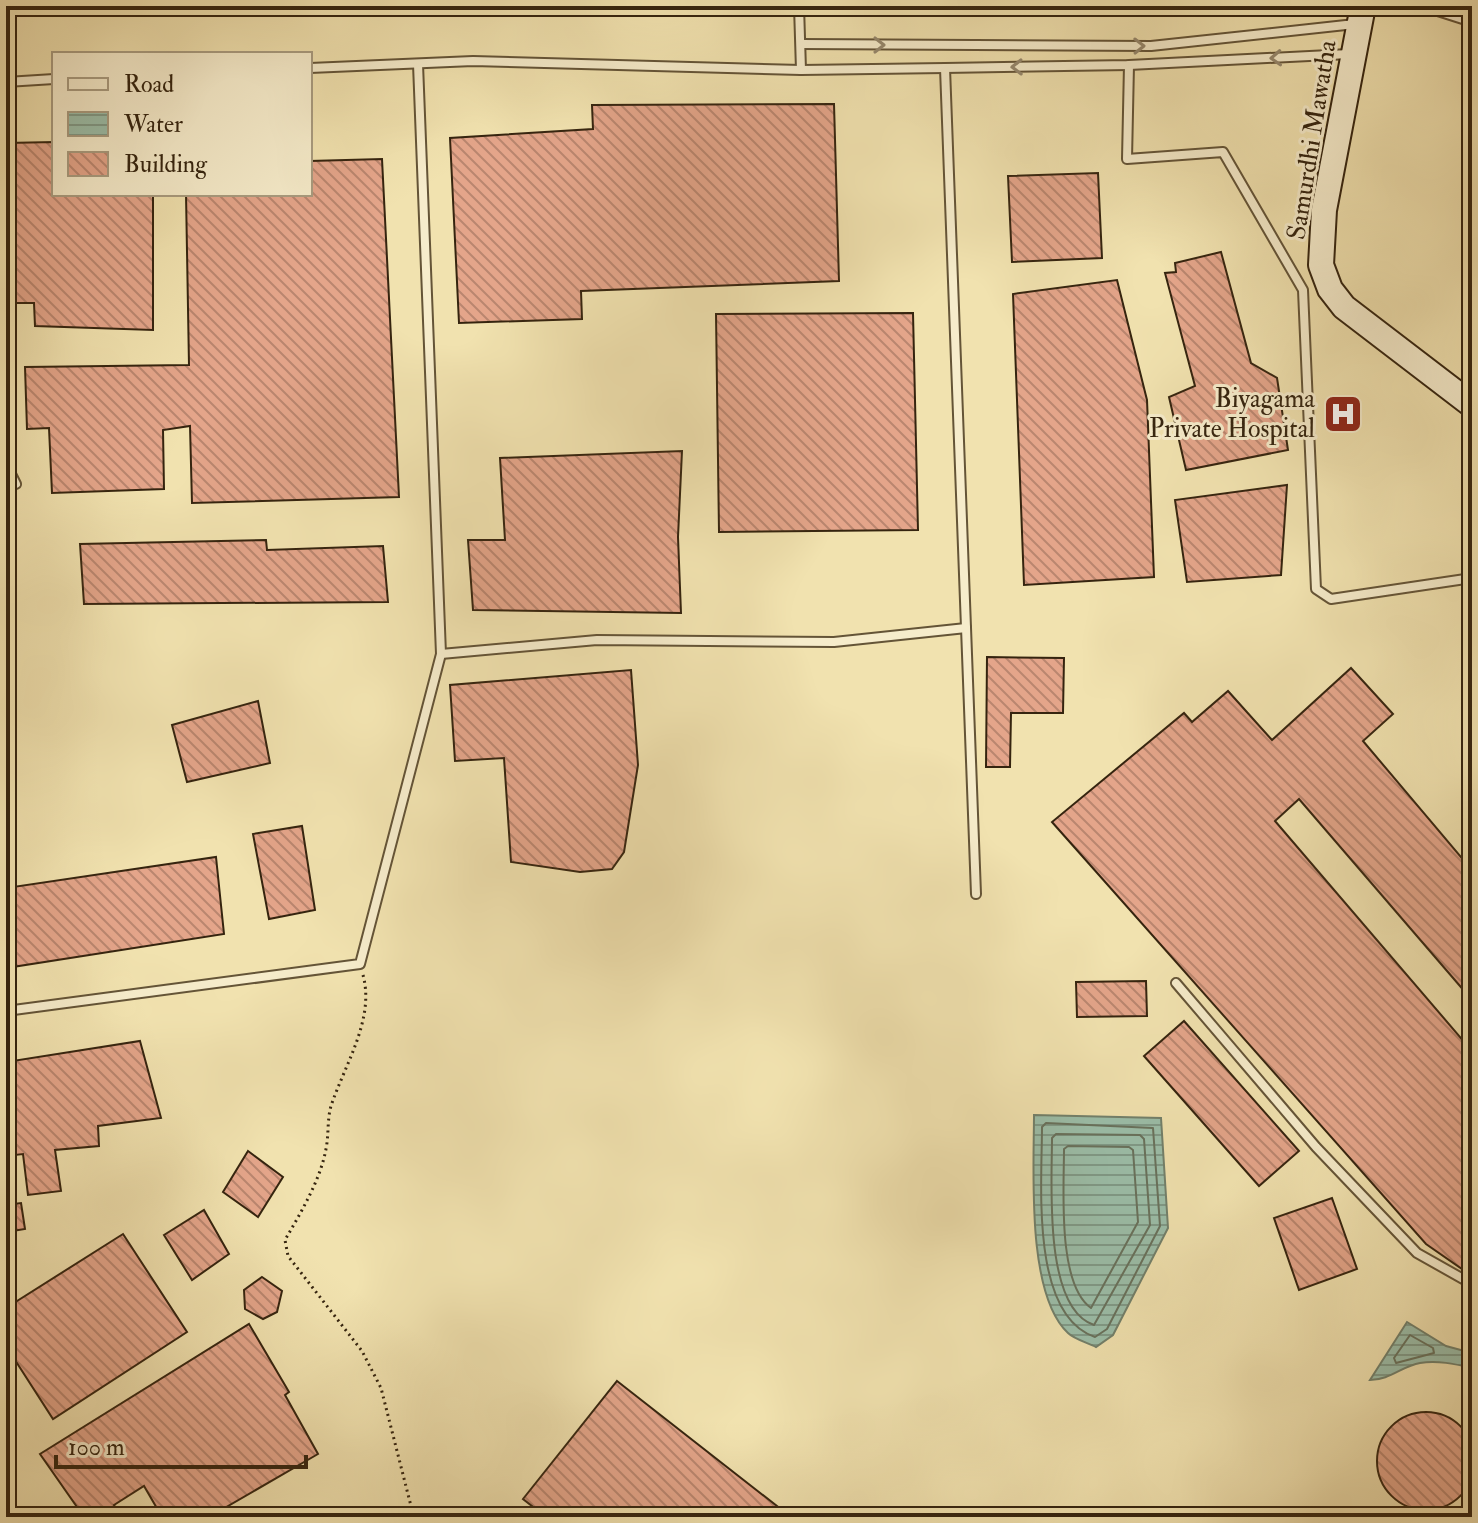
<svg xmlns="http://www.w3.org/2000/svg" width="1478" height="1523" font-family="'IM FELL Double Pica',serif">
<defs>
<pattern id="water-rules" width="6" height="5" patternUnits="userSpaceOnUse" patternTransform="scale(2)"><rect width="6" height="5" fill="#9bbea9"/><path d="M0 2.5h6" fill="none" stroke="#7f9a88"/></pattern>
<pattern id="building-back-hatch" width="6" height="6" patternUnits="userSpaceOnUse" patternTransform="scale(2)"><rect width="6" height="6" fill="#e4a58a"/><path d="M-1 5l2 2M0 0l6 6M5-1l2 2" fill="none" stroke="#ba866f"/></pattern>
</defs>
<rect width="100%" height="100%" fill="#f1e2af"/>
<filter id="stains"><feTurbulence type="fractalNoise" baseFrequency=".0025" numOctaves="4"/><feColorMatrix values="0 0 0 0 .2 0 0 0 0 .09 0 0 0 0 .02 0 0 0 .5 -.17"/></filter>
<radialGradient id="worn" r=".72"><stop offset=".6" stop-color="#630" stop-opacity="0"/><stop offset="1" stop-color="#630" stop-opacity=".3"/></radialGradient>
<!-- water -->
<g fill="url(#water-rules)" stroke="#72806b" stroke-width="2">
<path d="M 1034,1115 L 1161,1118 L 1168,1228 L 1113,1335 L 1096,1347 C 1088,1343 1074,1339 1068,1333 C 1026,1294 1034,1169 1034,1115 Z"/>
<path d="M 1407,1322 L 1446,1346 L 1472,1353 L 1472,1368 C 1455,1364 1437,1360 1420,1363 C 1402,1366 1390,1380 1370,1380 Z"/>
</g>
<g fill="none" stroke-linecap="round" stroke-linejoin="round">
<!-- shore -->
<g stroke="#68715c" stroke-width="2">
<path d="M 1046,1123 L 1153,1128 L 1160,1226 L 1107,1329 L 1095,1337 C 1030,1315 1042,1183 1042,1127 Z"/>
<path d="M 1056,1134 L 1140,1135 L 1144,1139 L 1150,1225 L 1094,1325 C 1043,1308 1052,1182 1052,1138 Z"/>
<path d="M 1068,1146 L 1129,1147 L 1133,1150 L 1138,1222 L 1091,1308 C 1057,1284 1064,1188 1064,1149 Z"/>
<polygon points="1410,1335 1433,1348 1434,1353 1396,1363 1394,1358"/>
</g>
</g>
<!-- building -->
<g fill="url(#building-back-hatch)" stroke="#35240f" stroke-width="2">
<polygon points="834,104 839,281 581,291 582,319 459,323 450,138 593,129 592,105"/>
<polygon points="54,142 54,194 153,194 153,330 35,326 34,303 6,303 6,143"/>
<polygon points="382,159 399,497 192,503 190,426 163,430 164,489 52,493 49,428 27,429 25,367 189,365 186,194 310,194 310,161"/>
<polygon points="1098,173 1102,258 1012,262 1008,176"/>
<polygon points="1221,252 1251,363 1277,378 1288,450 1186,470 1169,397 1195,386 1165,273 1176,272 1175,263"/>
<polygon points="1117,280 1147,400 1154,577 1024,585 1013,294"/>
<polygon points="913,313 918,530 719,532 716,314"/>
<polygon points="682,451 678,537 681,613 473,610 468,540 505,540 500,458"/>
<polygon points="1287,485 1281,575 1187,582 1175,500"/>
<polygon points="266,540 267,550 383,546 388,602 84,604 80,544"/>
<polygon points="987,657 1064,658 1063,713 1011,713 1010,767 986,767"/>
<polygon points="1351,668 1393,714 1363,741 1472,870 1472,1000 1299,799 1275,821 1472,1051 1472,1276 1426,1244 1052,822 1184,713 1192,722 1228,691 1272,740"/>
<polygon points="631,670 638,765 624,852 612,869 580,872 511,862 504,758 455,761 450,685"/>
<polygon points="258,701 270,763 187,782 172,725"/>
<polygon points="302,826 315,910 269,919 253,834"/>
<polygon points="216,857 224,934 6,968 6,888"/>
<polygon points="1146,981 1147,1016 1077,1017 1076,982"/>
<polygon points="1184,1021 1299,1151 1259,1186 1144,1056"/>
<polygon points="140,1041 161,1118 98,1126 99,1146 55,1150 61,1191 28,1195 23,1154 6,1156 6,1062"/>
<polygon points="248,1151 283,1177 258,1217 223,1192"/>
<polygon points="1332,1198 1357,1269 1299,1290 1274,1218"/>
<polygon points="21,1203 25,1229 6,1232 6,1205"/>
<polygon points="204,1210 229,1254 192,1280 164,1235"/>
<polygon points="123,1234 187,1332 53,1419 6,1346 6,1308"/>
<polygon points="262,1277 282,1291 277,1312 263,1319 245,1309 244,1290"/>
<polygon points="249,1324 289,1392 285,1395 318,1454 209,1517 162,1517 144,1486 114,1505 121,1517 84,1517 40,1454"/>
<polygon points="617,1381 791,1517 546,1517 523,1499"/>
<circle cx="1426" cy="1461" r="49"/>
</g>
<g fill="none" stroke-linecap="round" stroke-linejoin="round">
<defs>
<g id="lane">
<polyline points="799,6 801,70"/>
<polyline points="1422,6 1472,22"/>
<polyline points="801,44 1151,46 1355,24"/>
<polyline points="1129,65 1127,159 1223,152 1303,290 1316,589 1331,599 1472,578"/>
<polyline points="310,68 473,61 801,70 945,68 1129,65 1349,54"/>
<polyline points="945,68 976,894"/>
<polyline points="6,82 54,79"/>
<polyline points="6,464 16,484"/>
<polyline points="441,654 597,640 834,642 966,628"/>
<polyline points="1176,983 1316,1147 1417,1253 1472,1284"/>
<polyline points="6,1011 360,964 441,654 418,64"/>
</g>
<polyline id="secondary" points="1363,6 1324,210 1321,265 1330,289 1344,307 1472,405"/>
</defs>
<!-- lane casing -->
<use href="#lane" stroke="#645437" stroke-width="12"/>
<!-- secondary casing -->
<use href="#secondary" stroke="#35240f" stroke-width="28"/>
<!-- path -->
<path stroke="#35240f" stroke-width="3" stroke-dasharray="2 4" stroke-linecap="butt" d="M 363,975 C 375,1019 345,1064 331,1106 C 327,1120 329,1134 326,1149 C 320,1181 301,1212 285,1240 L 288,1256 L 362,1351 L 381,1388 L 412,1510"/>
<!-- lane -->
<use href="#lane" stroke="#f6eccb" stroke-width="8"/>
<!-- secondary -->
<use href="#secondary" stroke="#f6eccb" stroke-width="24"/>
</g>
<!-- one-way arrows -->
<defs><path id="oneway-chevron" d="M-2-3.5L2.5 0L-2 3.5" fill="none" stroke-width="1.6" stroke-linecap="round" stroke-linejoin="round" transform="scale(2)"/></defs>
<g stroke="#96886d">
<use href="#oneway-chevron" transform="translate(879 45)"/>
<use href="#oneway-chevron" transform="translate(1139 46) rotate(-1)"/>
<use href="#oneway-chevron" transform="translate(1276 58) rotate(177)"/>
<use href="#oneway-chevron" transform="translate(1017 67) rotate(179)"/>
</g>
<!-- icons -->
<defs>
<symbol id="hospital-square" viewBox="-11 -11 22 22"><rect x="-9" y="-9" width="18" height="18" rx="4" fill="#8f2418" stroke="#f6eccb"/><path d="M-5-5h3v3.5h4V-5h3V5h-3V1.5h-4V5h-3Z" fill="#fff"/></symbol>
</defs>
<g fill-rule="evenodd">
<use href="#hospital-square" x="1321" y="392" width="44" height="44"/>
</g>
<g text-anchor="middle" dominant-baseline="central" stroke-width="6" stroke-linejoin="round" paint-order="stroke">
<!-- street labels -->
<g font-size="26" fill="#35240f" stroke="#f6eccb">
<text transform="translate(1312 140) rotate(-81)">Samurdhi Mawatha</text>
</g>
<!-- poi labels -->
<g font-size="26" fill="#35240f" stroke="#f6eccb" text-anchor="end">
<text x="1315" y="399">Biyagama<tspan x="1315" dy="30">Private Hospital</tspan></text>
</g>
</g>
<!-- margin -->
<rect width="1478" height="1523" fill="none" stroke="#f1e2af" stroke-width="32"/>
<rect x="8" y="8" width="1462" height="1507" fill="none" stroke="#35240f" stroke-width="4"/>
<rect x="16" y="16" width="1446" height="1491" fill="none" stroke="#35240f" stroke-width="2"/>
<!-- legend -->
<rect x="52" y="52" width="260" height="144" fill="#f6eccb" stroke="#a99c80" stroke-width="2"/>
<rect x="68" y="78" width="40" height="12" fill="#f6eccb" stroke="#a99c80" stroke-width="2"/>
<text x="124" y="92" font-size="24" fill="#35240f">Road</text>
<rect x="68" y="112" width="40" height="24" fill="url(#water-rules)" stroke="#a99c80" stroke-width="2"/>
<text x="124" y="132" font-size="24" fill="#35240f">Water</text>
<rect x="68" y="152" width="40" height="24" fill="url(#building-back-hatch)" stroke="#a99c80" stroke-width="2"/>
<text x="124" y="172" font-size="24" fill="#35240f">Building</text>
<!-- scale -->
<path d="M56 1455v12h250v-12" fill="none" stroke="#35240f" stroke-width="4"/>
<text x="68" y="1455" font-size="24" fill="#35240f" stroke="#f6eccb" stroke-width="6" paint-order="stroke">100 m</text>
<rect width="100%" height="100%" filter="url(#stains)"/>
<rect width="100%" height="100%" fill="url(#worn)"/>
</svg>
